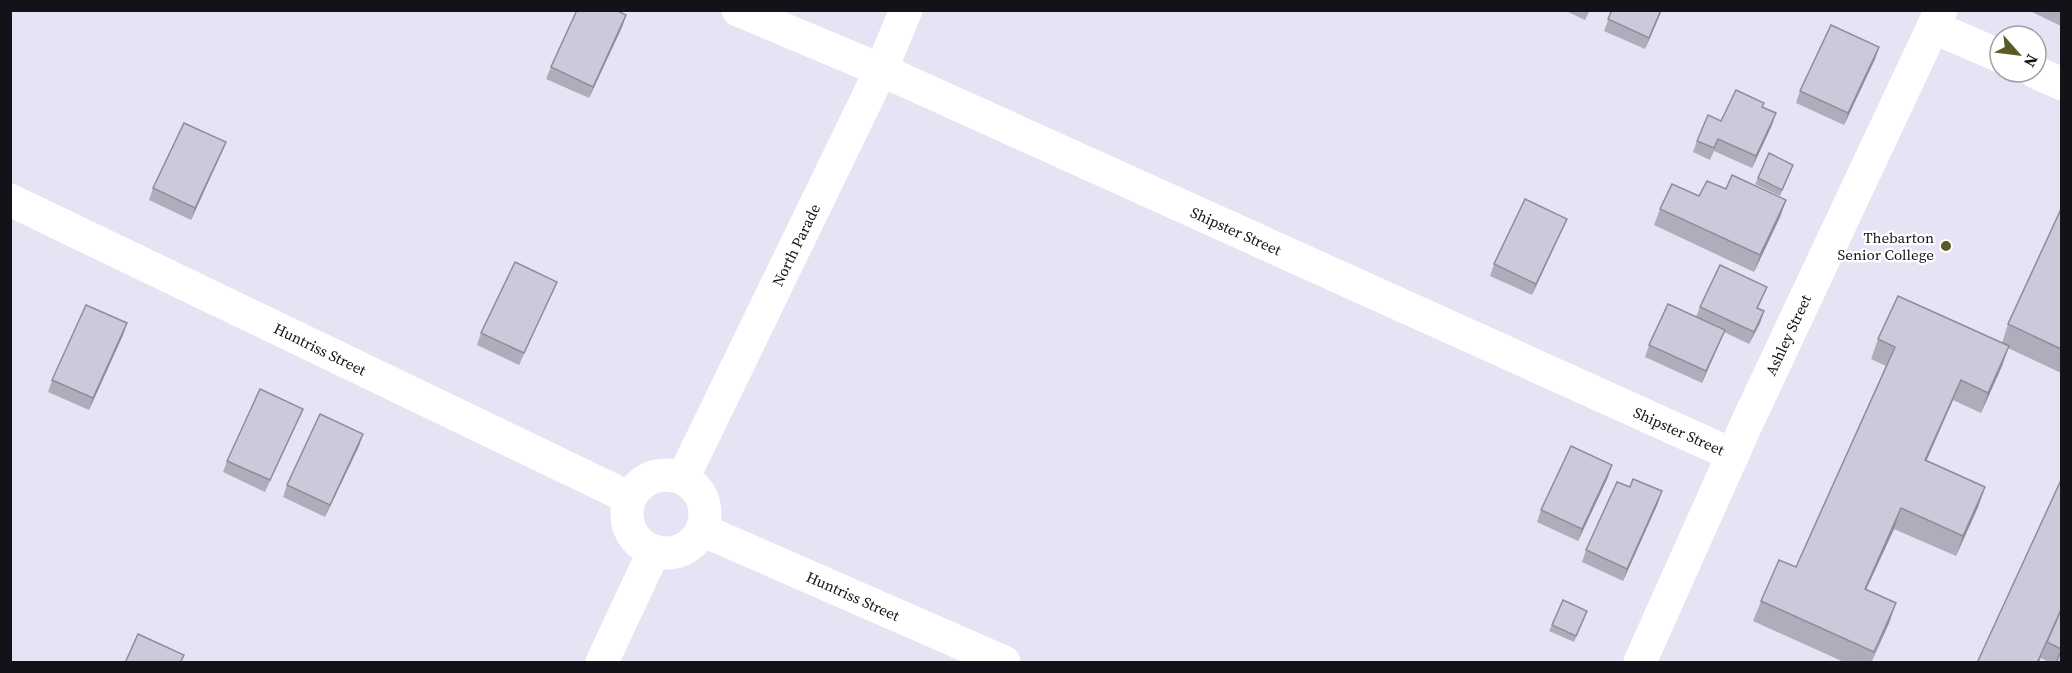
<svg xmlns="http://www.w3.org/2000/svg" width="2072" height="673" font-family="'Source Serif 4',serif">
<rect width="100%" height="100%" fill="#e6e3f4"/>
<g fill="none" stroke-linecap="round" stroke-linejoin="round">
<!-- minor -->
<g stroke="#fff" stroke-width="33">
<polyline points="738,10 881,70 1733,455"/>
<polyline points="1933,27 2000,56"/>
<polyline points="2035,72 2062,84"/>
<polyline points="10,200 630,498"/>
<circle cx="666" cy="514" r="39"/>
<polyline points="683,478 881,70 906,10"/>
<polyline points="702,530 1004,662"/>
<polyline points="602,662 654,551"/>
<polyline points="1640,662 1746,425 1941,10"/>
</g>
</g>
<!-- wall -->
<g fill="#afadbb">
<polygon points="1564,10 1590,10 1585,20"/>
<polygon points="1612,10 1662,10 1645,49 1604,31"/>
<polygon points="2028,10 2061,10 2061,26"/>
<polygon points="626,15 622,27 589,98 546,79 551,67"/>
<polygon points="1879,47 1875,59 1844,125 1796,103 1800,91"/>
<polygon points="1763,107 1772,125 1752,168 1714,151 1710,160 1693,152 1697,141 1721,121"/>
<polygon points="226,142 221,154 191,220 149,200 153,188"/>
<polygon points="1793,165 1780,196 1755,184 1758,178"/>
<polygon points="1726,189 1786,200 1780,217 1754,272 1654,225 1660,209"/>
<polygon points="2061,209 2061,373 2008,348 2002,366 1981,413 1953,400 1926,461 1985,487 1978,507 1956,556 1894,529 1866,590 1896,603 1889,623 1871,663 1846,663 1753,621 1761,601 1796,567 1886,366 1871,359 1878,339 2002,343 2008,324"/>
<polygon points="1562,230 1532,295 1490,276 1494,264"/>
<polygon points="557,282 552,293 519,365 477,345 481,333"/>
<polygon points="1767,287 1758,308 1764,311 1760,323 1749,344 1724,332 1702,383 1645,357 1649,345 1696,317 1700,307"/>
<polygon points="127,323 123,335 89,410 48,392 52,380"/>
<polygon points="298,420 265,492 223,472 227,461"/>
<polygon points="359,446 325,517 283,497 287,485"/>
<polygon points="1608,477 1578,541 1537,522 1541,510"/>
<polygon points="2061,480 2061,663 2050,663 2041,658 2039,663 1977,663"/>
<polygon points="1658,503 1623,581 1582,562 1586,550"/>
<polygon points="1585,617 1574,642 1549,631 1552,625"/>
</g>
<!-- shaded-wall -->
<g fill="#8f8d99">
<polygon points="1661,10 1662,10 1645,49 1649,38"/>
<polygon points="626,15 622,27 589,98 593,87"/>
<polygon points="1879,47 1875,59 1844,125 1848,113"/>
<polygon points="1776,113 1772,125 1752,168 1756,156"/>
<polygon points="226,142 221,154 191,220 195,208"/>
<polygon points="1786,200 1780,217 1754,272 1760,255"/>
<polygon points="1567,219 1562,230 1532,295 1536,284"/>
<polygon points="1764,311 1760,323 1749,344 1754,332"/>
<polygon points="127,323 123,335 89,410 93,398"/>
<polygon points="1725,330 1720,342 1702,383 1706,371"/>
<polygon points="2009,346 2002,366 1981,413 1988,393"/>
<polygon points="1961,380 1953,400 1918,480 1925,460"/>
<polygon points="363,434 359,446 325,517 330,505"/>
<polygon points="1612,465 1608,477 1578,541 1582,529"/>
<polygon points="1985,487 1978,507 1956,556 1963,536"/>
<polygon points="1662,491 1658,503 1623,581 1627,569"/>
<polygon points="1901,508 1894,529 1857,609 1865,589"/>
<polygon points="1896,603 1889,623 1871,663"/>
</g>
<!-- building -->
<g fill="#ccc9da" stroke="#8f8d99" stroke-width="1.5">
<polygon points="577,10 616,10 626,15 593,87 551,67"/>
<polygon points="1612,10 1661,10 1649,38 1608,19"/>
<polygon points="1831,25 1879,47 1848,113 1800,91"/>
<polygon points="1736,90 1764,103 1762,107 1776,113 1756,156 1718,139 1714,148 1697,141 1708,115 1721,121"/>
<polygon points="184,123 226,142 195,208 153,188"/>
<polygon points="1769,153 1793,165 1782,190 1758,178"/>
<polygon points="1732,175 1786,200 1760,255 1660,209 1672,184 1699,196 1707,181 1726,189"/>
<polygon points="1525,199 1567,219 1536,284 1494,264"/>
<polygon points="2061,209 2061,349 2008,324"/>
<polygon points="515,262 557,282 524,353 481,333"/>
<polygon points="1720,265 1767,287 1757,308 1764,311 1754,332 1700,307"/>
<polygon points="1898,296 2009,346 1988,393 1961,380 1925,460 1985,487 1963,536 1901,508 1865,589 1896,603 1874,652 1761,601 1779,560 1796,567 1895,347 1878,339"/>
<polygon points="1668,304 1725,330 1706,371 1649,345"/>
<polygon points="86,305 127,323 93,398 52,380"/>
<polygon points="260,389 303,409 270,480 227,461"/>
<polygon points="320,414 363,434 330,505 287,485"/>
<polygon points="1571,446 1612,465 1582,529 1541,510"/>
<polygon points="1633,479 1662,491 1627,569 1586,550 1617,482 1630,487"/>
<polygon points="2061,480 2061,610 2037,663 1977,663"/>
<polygon points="1563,600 1587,611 1576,636 1552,625"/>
<polygon points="2061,610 2061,649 2047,642"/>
<polygon points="138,634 184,655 180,663 125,663"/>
<polygon points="2061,651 2061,663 2056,663"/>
</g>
<!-- markers -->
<circle fill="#5a5a27" stroke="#fff" stroke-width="2" cx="1946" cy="246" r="6"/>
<g text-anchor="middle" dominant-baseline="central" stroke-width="4.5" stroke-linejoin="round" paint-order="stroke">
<!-- street labels -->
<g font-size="15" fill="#131218" stroke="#fff">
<text transform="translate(1236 231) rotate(24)">Shipster Street</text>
<text transform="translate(796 245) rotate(-64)">North Parade</text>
<text transform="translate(1788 335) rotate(-65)">Ashley Street</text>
<text transform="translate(320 349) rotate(26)">Huntriss Street</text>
<text transform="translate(1679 431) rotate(24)">Shipster Street</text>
<text transform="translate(853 596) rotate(24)">Huntriss Street</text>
</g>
<!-- poi labels -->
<g font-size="15" fill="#131218" stroke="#fff" text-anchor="end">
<text x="1934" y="237">Thebarton<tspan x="1934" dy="17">Senior College</tspan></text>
</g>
</g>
<!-- border -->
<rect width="2072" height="673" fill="none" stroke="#131218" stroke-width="24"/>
<!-- north arrow -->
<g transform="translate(2018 54) rotate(118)"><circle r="28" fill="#ffffff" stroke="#a1a0a3" stroke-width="1.5"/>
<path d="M0-4.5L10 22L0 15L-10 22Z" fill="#5a5a27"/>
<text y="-9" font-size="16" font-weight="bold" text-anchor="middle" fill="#131218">N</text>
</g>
</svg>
